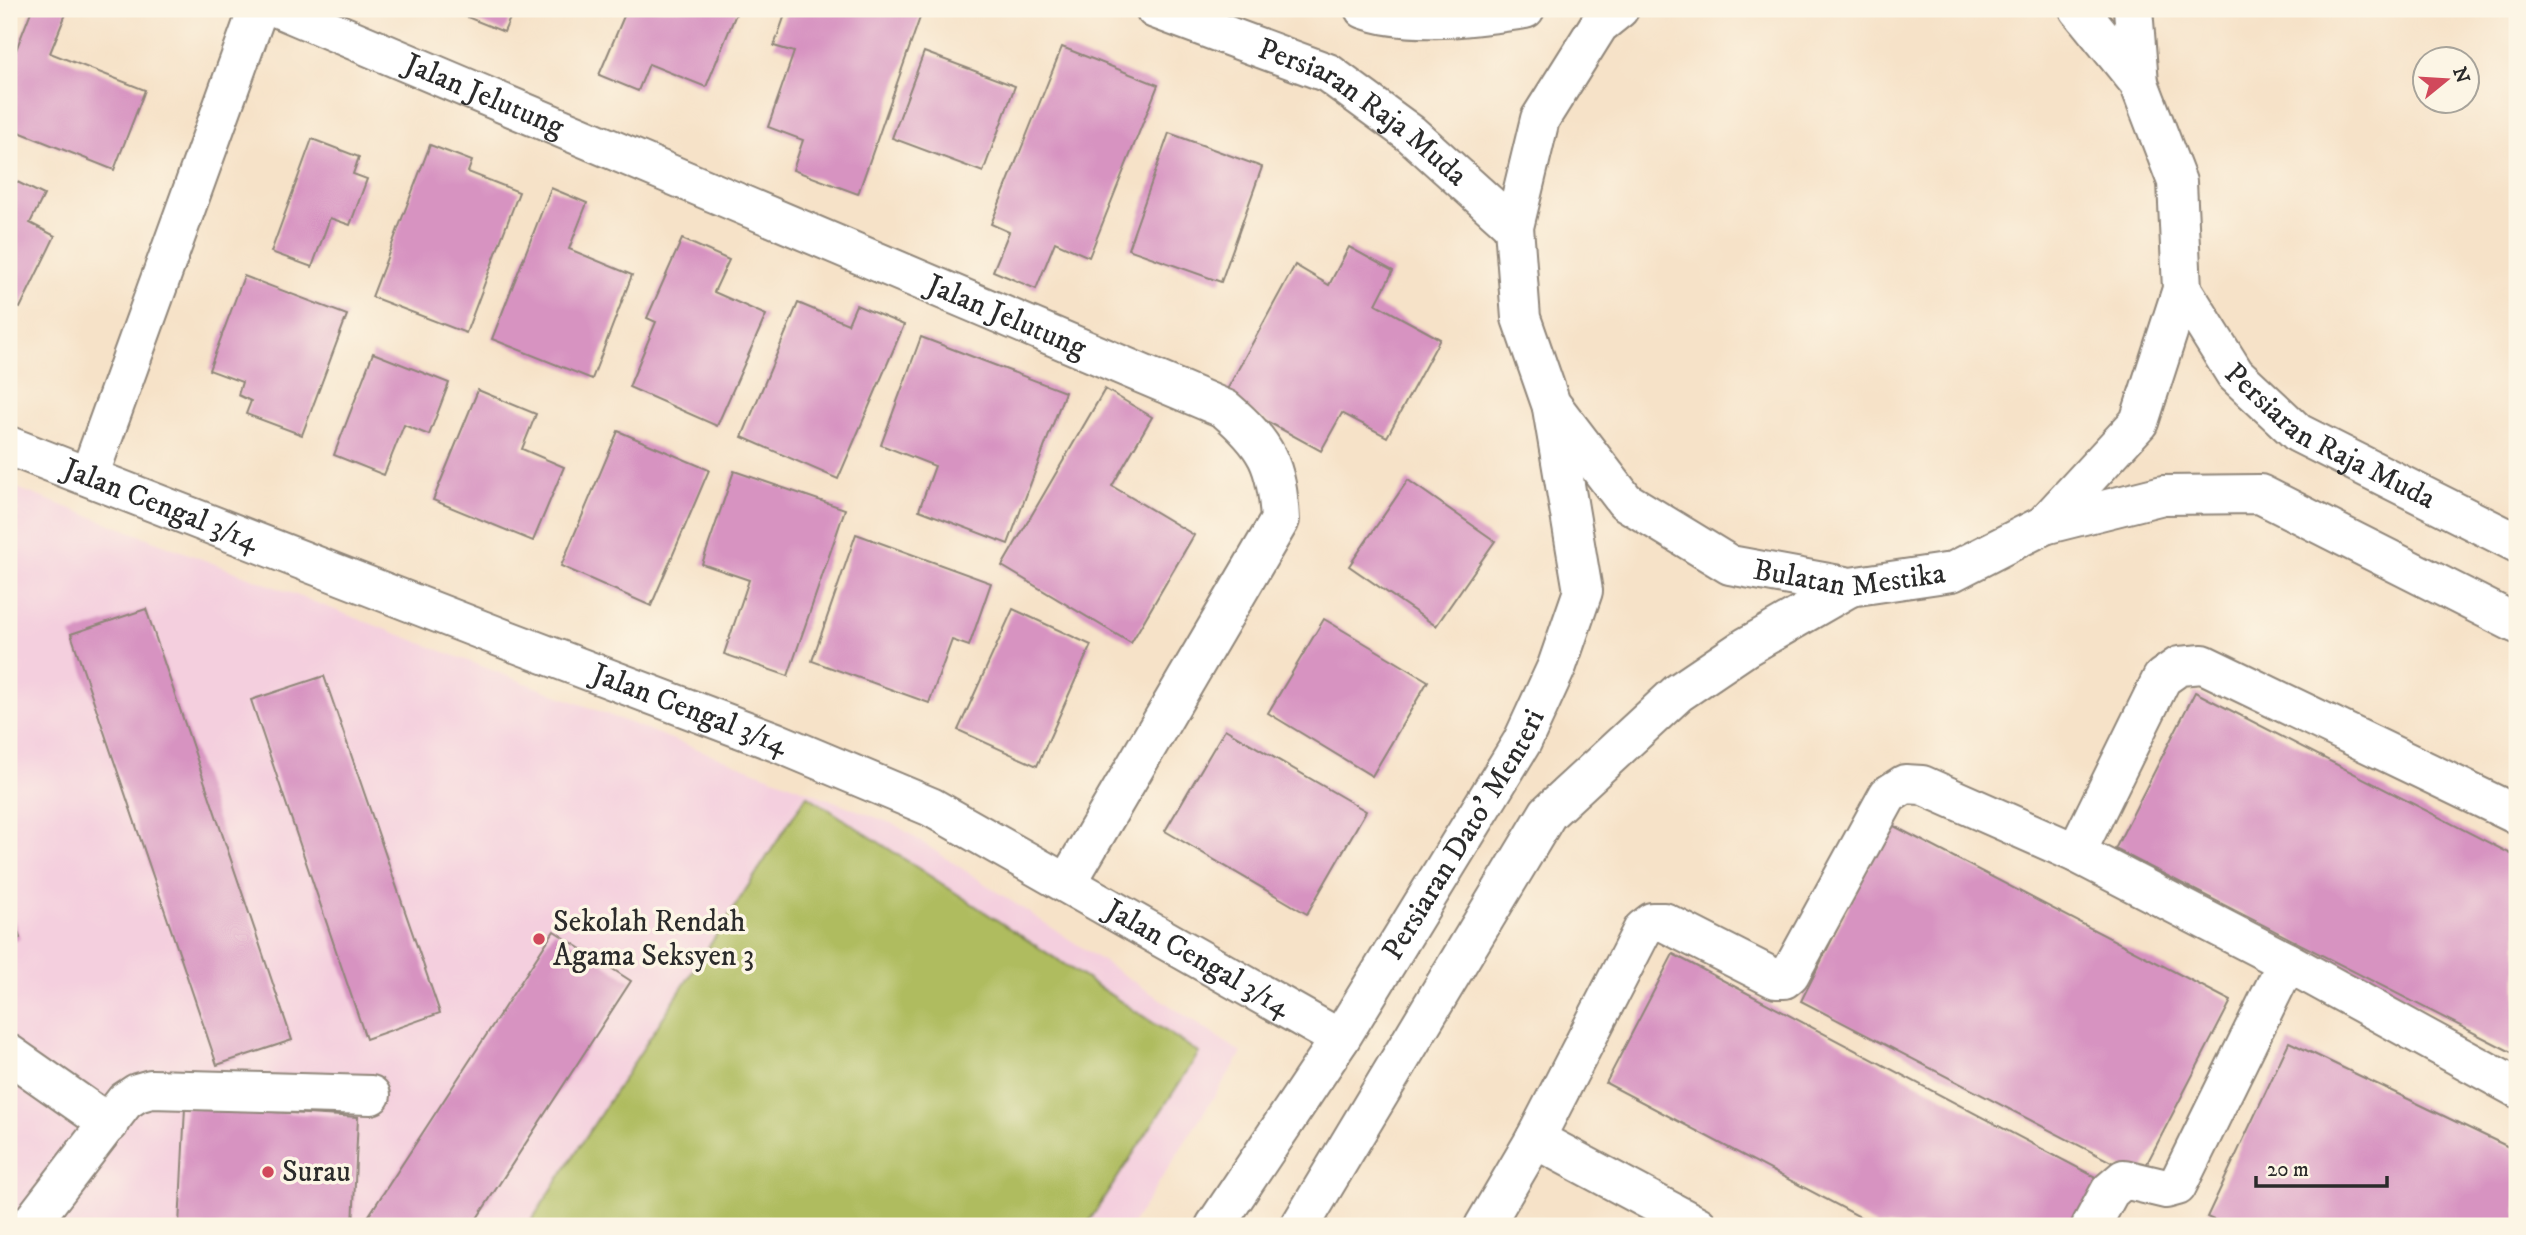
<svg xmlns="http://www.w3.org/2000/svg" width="2526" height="1235" font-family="'IM FELL DW Pica',serif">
<rect width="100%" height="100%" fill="#fcf5e5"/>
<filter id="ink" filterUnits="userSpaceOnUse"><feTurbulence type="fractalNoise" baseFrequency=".0143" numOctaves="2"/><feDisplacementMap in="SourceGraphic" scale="14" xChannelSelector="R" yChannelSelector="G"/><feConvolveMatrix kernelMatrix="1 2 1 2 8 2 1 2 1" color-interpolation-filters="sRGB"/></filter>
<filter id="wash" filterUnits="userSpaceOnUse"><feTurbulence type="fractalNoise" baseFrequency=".00686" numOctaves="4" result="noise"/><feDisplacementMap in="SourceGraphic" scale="28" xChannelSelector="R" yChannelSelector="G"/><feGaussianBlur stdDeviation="1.57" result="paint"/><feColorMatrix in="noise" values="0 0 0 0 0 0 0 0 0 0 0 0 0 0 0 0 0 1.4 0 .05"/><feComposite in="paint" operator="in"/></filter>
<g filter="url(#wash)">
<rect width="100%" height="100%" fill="#f6e2c8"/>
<!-- built -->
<polygon fill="#f4cfde" points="9,485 896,825 1242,1053 1131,1226 9,1226"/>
<!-- green -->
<polygon fill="#afbc5e" stroke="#6d7444" stroke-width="2" points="807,795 1199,1053 1086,1226 528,1226"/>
<g id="blocks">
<!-- building -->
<g fill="#d793c1">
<polygon points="32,9 68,9 50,53 145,90 114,170 9,128 9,68"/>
<polygon points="464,9 514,9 504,32 462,15"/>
<polygon points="627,9 738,9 706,87 649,64 638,91 599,75"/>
<polygon points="787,9 923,9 858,194 793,170 803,140 768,127 794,52 774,46"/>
<polygon points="1062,47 1158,85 1089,257 1055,242 1036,289 993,271 1009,232 991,224"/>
<polygon points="924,52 1015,86 983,172 892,138"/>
<polygon points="1169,133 1262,167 1221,282 1128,249"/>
<polygon points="312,139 359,157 353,174 367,179 350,225 330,218 312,267 271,252"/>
<polygon points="430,145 472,161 468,172 519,192 466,333 372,297"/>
<polygon points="9,178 44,195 30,223 55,236 20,308 9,303"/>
<polygon points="551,188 587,203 569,249 632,275 592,379 492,339"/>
<polygon points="682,239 729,260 714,292 766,315 717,426 629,387 656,322 647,318"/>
<polygon points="1349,247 1393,271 1376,304 1440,339 1387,437 1342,413 1321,451 1223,397 1295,265 1329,285"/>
<polygon points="244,276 347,315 302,435 246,414 251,401 238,395 242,382 209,370"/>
<polygon points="798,303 848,324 856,305 904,325 838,479 742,437"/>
<polygon points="921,337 1065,392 1008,544 919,510 935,466 881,445"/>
<polygon points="373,353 449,383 429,435 404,425 384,475 334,455"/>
<polygon points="1105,389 1152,417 1112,486 1194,535 1131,643 1002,566"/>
<polygon points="478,390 536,414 522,449 564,467 533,541 433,500"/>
<polygon points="618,431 709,470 651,606 561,566"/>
<polygon points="734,471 845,509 788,676 724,654 749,580 702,564"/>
<polygon points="1408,480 1495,541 1436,626 1349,566"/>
<polygon points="856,534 991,583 969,646 952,640 929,703 812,661"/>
<polygon points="146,609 292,1040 217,1065 71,634"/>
<polygon points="1013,609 1091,645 1037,766 958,730"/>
<polygon points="1324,619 1428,681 1372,776 1268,713"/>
<polygon points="324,676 440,1013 366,1039 251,700"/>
<polygon points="2195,692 2517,857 2517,1055 2115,849"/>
<polygon points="1225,729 1366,811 1307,914 1165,831"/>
<polygon points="1890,824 2231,1001 2140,1177 1801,1001"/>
<polygon points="9,906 20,938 9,942"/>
<polygon points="554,931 631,981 472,1226 362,1226"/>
<polygon points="1673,954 2103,1181 2080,1226 1877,1226 1606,1083"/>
<polygon points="2289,1042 2517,1151 2517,1226 2227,1226 2207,1217"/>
<polygon points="185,1107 358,1117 353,1226 179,1226"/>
</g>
</g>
</g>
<g filter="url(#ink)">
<use href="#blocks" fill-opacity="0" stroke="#90867a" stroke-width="2"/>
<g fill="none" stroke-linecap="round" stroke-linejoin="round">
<defs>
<g id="minor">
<path id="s1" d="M 280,9 L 1225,409 C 1267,445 1277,465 1280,520 L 1067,883"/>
<path id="s2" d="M 9,446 L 497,636 L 776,742 L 931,807 L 1340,1039"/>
<polyline points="89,476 258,9"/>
<polyline points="2076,853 2162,678 2179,666 2203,664 2517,815"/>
<polyline points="9,1054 109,1124"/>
<polyline points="1535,1139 1698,1226"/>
<polyline points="29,1226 125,1101 137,1093 151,1089 371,1095"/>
<polyline points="1484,1226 1535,1139 1643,929 1652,922 1664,922 1776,979 1784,979 1790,974 1888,795 1905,784 1922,785 2076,853 2287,962 2517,1088"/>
<polyline points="2091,1226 2110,1191 2124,1179 2166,1189 2177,1186 2287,962"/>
</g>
<g id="major">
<path id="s3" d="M 1155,9 L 1328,73 L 1411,134 L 1514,227"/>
<path d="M 1364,9 C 1411,26 1476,16 1525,9"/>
<path id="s4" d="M 1619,9 L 1599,25 L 1540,119 L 1514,227 L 1521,318 L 1551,404 L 1625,501 L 1730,565 L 1850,587 L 1952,572 L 2044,525 L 2139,422 L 2182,289 L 2177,182 L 2139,83 L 2079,9"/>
<polyline points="2133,9 2139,83"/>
<path id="s5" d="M 2182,289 L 2235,374 L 2298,433 L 2517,543"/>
<polyline points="2044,525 2163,495 2260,494 2517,624"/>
<path id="s6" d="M 1215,1226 L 1340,1039 L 1522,742 L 1557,666 L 1583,591 L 1552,408"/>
<polyline points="1300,1226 1548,813 1678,693 1746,647 1850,587"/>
</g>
</defs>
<!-- minor casing -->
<use href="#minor" stroke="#90867a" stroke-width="42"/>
<!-- major casing -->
<use href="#major" stroke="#90867a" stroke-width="42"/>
<!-- minor -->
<use href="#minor" stroke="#fff" stroke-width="38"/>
<!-- major -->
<use href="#major" stroke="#fff" stroke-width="38"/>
</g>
</g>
<!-- markers -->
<g fill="#d1495b" stroke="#fcf5e5" stroke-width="2.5">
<circle cx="539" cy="939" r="7"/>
<circle cx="268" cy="1172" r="7"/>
</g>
<g text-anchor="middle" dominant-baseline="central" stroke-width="7" stroke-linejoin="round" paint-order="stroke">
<!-- street labels -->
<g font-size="30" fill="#2b2b2b" stroke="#fcf5e5">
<text stroke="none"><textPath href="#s1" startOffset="222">Jalan Jelutung</textPath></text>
<text stroke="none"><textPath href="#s3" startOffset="234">Persiaran Raja Muda</textPath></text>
<text stroke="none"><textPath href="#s1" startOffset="789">Jalan Jelutung</textPath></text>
<text stroke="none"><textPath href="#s5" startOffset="215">Persiaran Raja Muda</textPath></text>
<text stroke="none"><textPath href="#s2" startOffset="163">Jalan Cengal 3/14</textPath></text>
<text stroke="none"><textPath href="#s4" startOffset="796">Bulatan Mestika</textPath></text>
<text stroke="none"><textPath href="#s2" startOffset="730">Jalan Cengal 3/14</textPath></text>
<text stroke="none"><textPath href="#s6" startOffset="464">Persiaran Dato' Menteri</textPath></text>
<text stroke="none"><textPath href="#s2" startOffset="1297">Jalan Cengal 3/14</textPath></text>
</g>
<!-- poi labels -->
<g font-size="30" fill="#2b2b2b" stroke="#fcf5e5" text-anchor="start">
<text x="553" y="922">Sekolah Rendah<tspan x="553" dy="34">Agama Seksyen 3</tspan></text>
<text x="282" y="1172">Surau</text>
</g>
</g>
<!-- margin -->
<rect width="2526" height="1235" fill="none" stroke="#fcf5e5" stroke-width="35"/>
<!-- north arrow -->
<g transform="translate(2446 80) rotate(72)"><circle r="33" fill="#fcf5e5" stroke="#a8a49b" stroke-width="2"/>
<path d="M0-5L12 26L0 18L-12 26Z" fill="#d1495b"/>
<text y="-10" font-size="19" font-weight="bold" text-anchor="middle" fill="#2b2b2b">N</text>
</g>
<!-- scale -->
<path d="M2256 1176v10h131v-10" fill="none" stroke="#2b2b2b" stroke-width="3.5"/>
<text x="2267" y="1176" font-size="21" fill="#2b2b2b" stroke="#fcf5e5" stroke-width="5" paint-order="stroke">20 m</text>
</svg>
